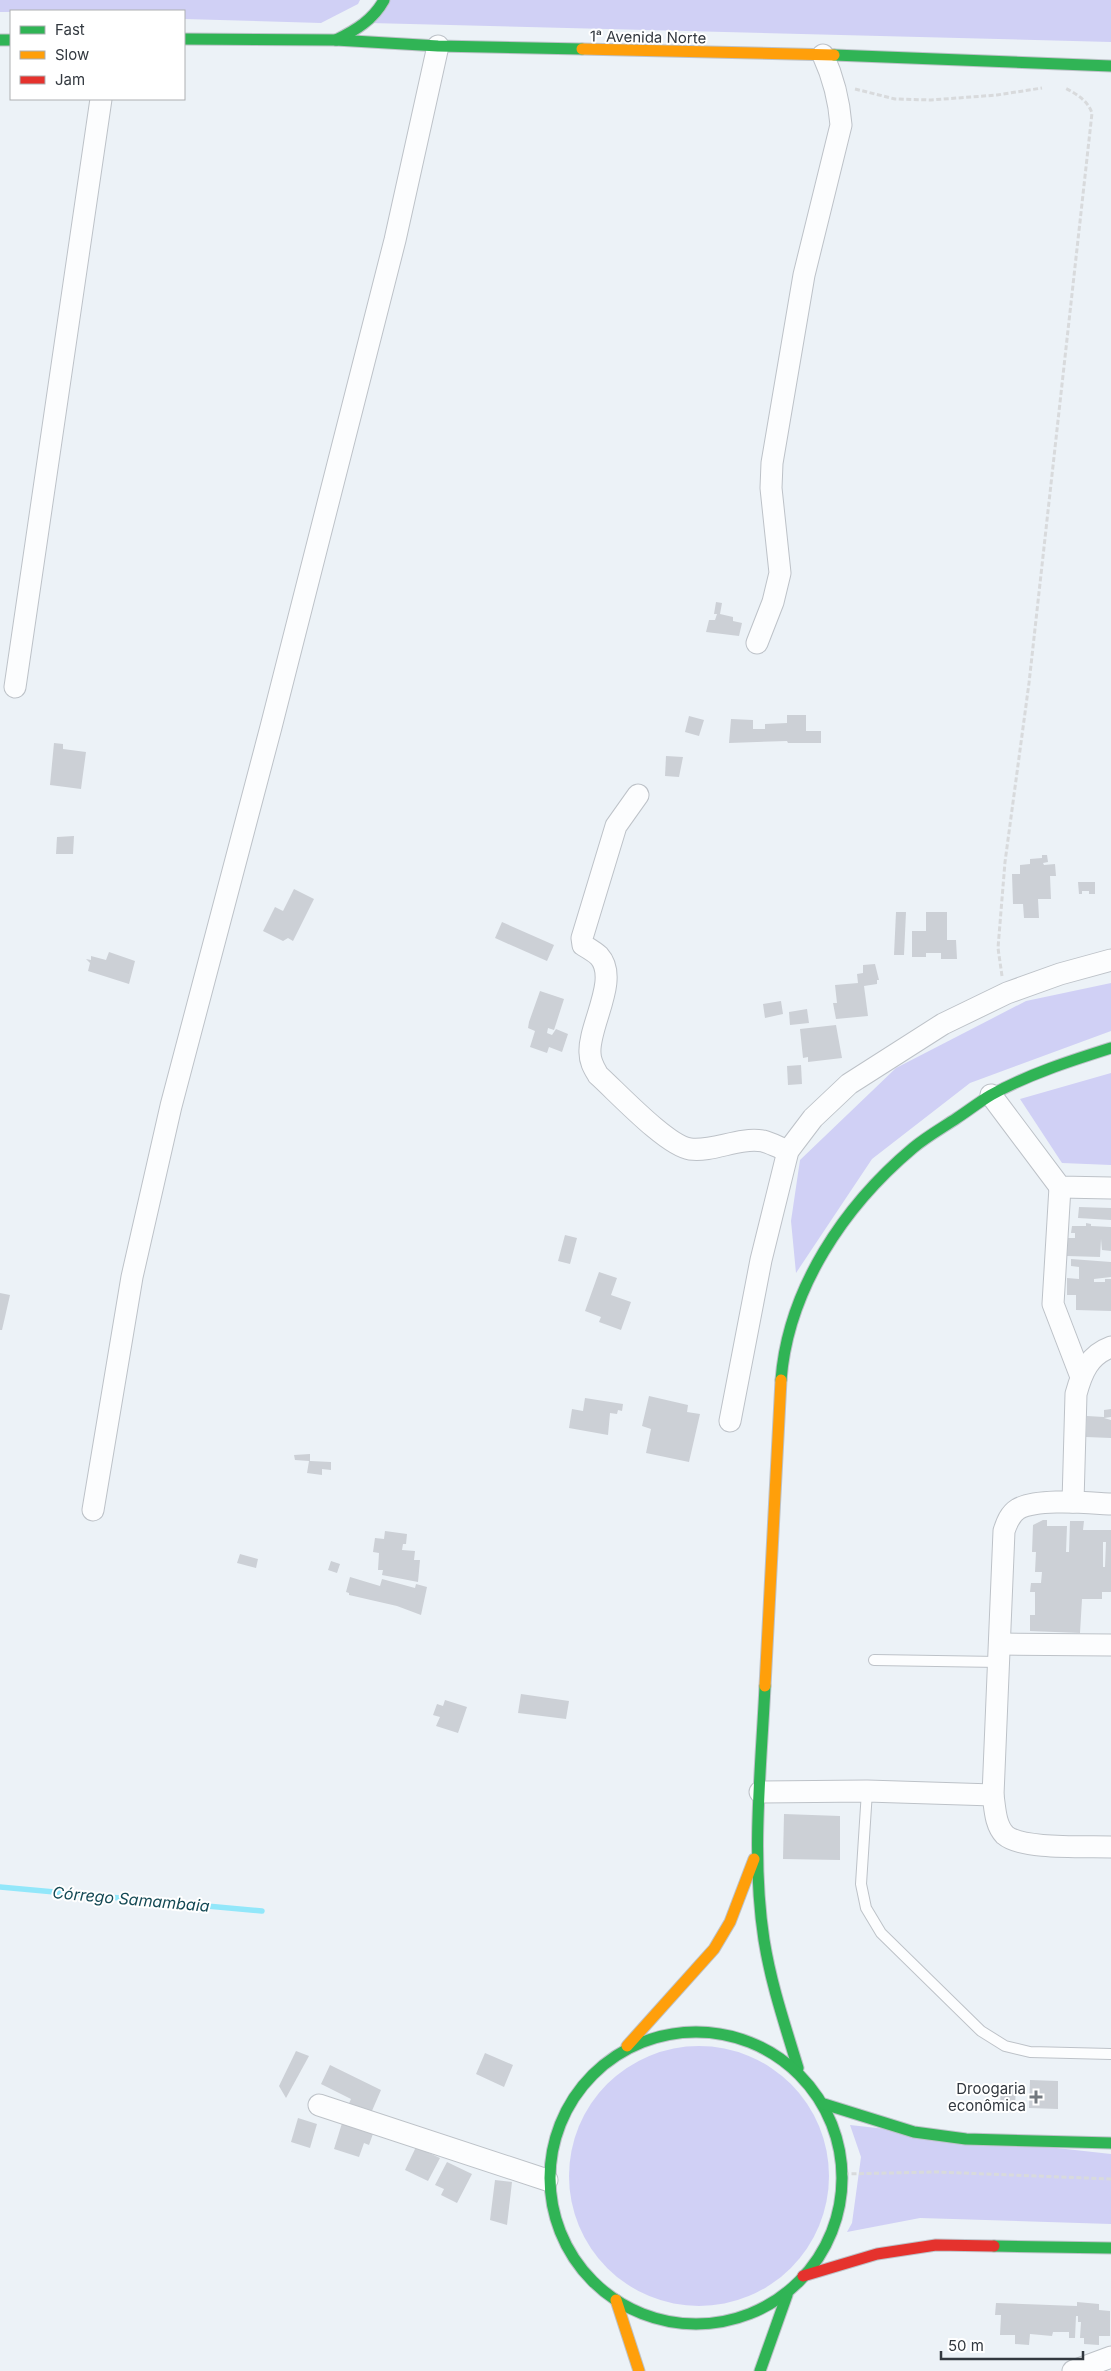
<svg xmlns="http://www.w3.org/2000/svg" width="1111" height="2371" font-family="Inter,sans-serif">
<rect width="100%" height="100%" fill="#ecf2f7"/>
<!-- green -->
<g fill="#d0d0f5">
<polygon points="0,0 360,0 358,4 321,23 184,19 184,11 0,12"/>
<polygon points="390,0 1111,0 1111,42 370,23"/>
<polygon points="1111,983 1111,1031 970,1083 872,1159 796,1273 791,1221 800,1160 896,1068 1026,1001"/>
<polygon points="1111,1073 1111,1165 1062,1163 1020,1099"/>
<circle cx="699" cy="2176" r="130"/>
<polygon points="850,2125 1111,2154 1111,2224 920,2218 847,2232 852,2223 861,2157"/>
</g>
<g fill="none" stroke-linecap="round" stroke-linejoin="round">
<!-- stream -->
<polyline stroke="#92e7fa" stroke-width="5.5" points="0,1887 262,1911"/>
</g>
<!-- building -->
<g fill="#ccd0d6" fill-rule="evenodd">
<polygon points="716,602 722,603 720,614 733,617 733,621 742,623 739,636 706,632 709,620 715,620 717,614 714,614"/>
<polygon points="787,715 806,715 806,731 821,731 821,743 788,743 787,741 729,743 731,719 753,720 753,729 765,729 765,724 787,723"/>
<polygon points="689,716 704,720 699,736 685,732"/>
<polygon points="54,743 63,744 63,749 86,752 81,789 50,785"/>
<polygon points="666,756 683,757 679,777 665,776"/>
<polygon points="74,836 73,854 56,854 57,837"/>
<polygon points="1042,855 1047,855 1048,862 1043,863 1044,865 1055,864 1056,876 1050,876 1051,899 1038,899 1039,918 1024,918 1023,904 1013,904 1012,874 1020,874 1020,865 1030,864 1030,859 1042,858"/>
<polygon points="1078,882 1095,882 1095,894 1089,894 1089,891 1082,891 1082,894 1079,894"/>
<polygon points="294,889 314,899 293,941 288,938 283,941 263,931 275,907 283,911"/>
<polygon points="896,912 906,912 904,955 894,955"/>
<polygon points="926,912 947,912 947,940 956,940 957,959 941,959 941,953 926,953 926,957 912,957 912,931 926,931"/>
<polygon points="502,922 554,945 547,961 495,938"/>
<polygon points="109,952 135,961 129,984 88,971 90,963 86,959 91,960 91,956 106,960"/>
<polygon points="875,964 879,980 877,980 877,984 864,986 868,1016 836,1019 833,1003 837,1003 835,985 858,983 857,974 863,973 863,965"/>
<polygon points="540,991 564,999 554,1030 548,1028 547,1033 552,1035 556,1029 568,1034 562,1052 549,1047 547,1053 530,1047 535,1031 528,1028 529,1022"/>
<polygon points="781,1001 783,1014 765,1018 763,1004"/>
<polygon points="807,1009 809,1023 790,1025 789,1012"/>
<polygon points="836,1025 842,1058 808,1062 808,1057 803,1058 800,1029"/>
<polygon points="801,1065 802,1084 788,1085 787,1066"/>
<polygon points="1079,1207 1111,1208 1111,1220 1078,1218"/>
<polygon points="1086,1223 1091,1224 1091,1226 1111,1227 1111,1251 1102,1250 1101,1239 1100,1257 1067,1256 1068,1238 1075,1238 1075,1233 1071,1233 1072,1226 1086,1226"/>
<polygon points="565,1235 577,1238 570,1264 558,1261"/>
<polygon points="1071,1259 1111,1262 1111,1277 1094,1279 1094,1282 1105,1282 1105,1279 1111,1279 1111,1311 1076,1310 1076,1295 1067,1295 1067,1278 1079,1279 1079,1267 1071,1266"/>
<polygon points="599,1272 617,1278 611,1295 631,1302 621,1330 599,1322 601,1317 585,1311"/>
<polygon points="0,1293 10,1295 2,1330 0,1330"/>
<polygon points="649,1396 688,1405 687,1412 700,1414 689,1462 646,1453 651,1429 642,1426"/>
<polygon points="585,1398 623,1404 622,1411 618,1410 617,1414 610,1413 608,1435 569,1428 572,1409 583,1411"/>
<polygon points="1111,1409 1111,1417 1104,1418 1111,1420 1111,1438 1086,1437 1087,1416 1104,1417 1104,1410"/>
<polygon points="310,1454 310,1461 331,1462 331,1470 322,1469 322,1475 307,1473 309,1461 295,1460 294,1455"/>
<path d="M 1043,1520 L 1047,1520 L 1047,1526 L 1067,1526 L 1066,1552 L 1069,1552 L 1070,1521 L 1084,1521 L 1083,1530 L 1111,1530 L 1111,1592 L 1102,1592 L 1102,1599 L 1082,1599 L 1080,1633 L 1030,1631 L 1030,1615 L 1035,1615 L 1035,1592 L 1030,1592 L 1031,1583 L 1041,1583 L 1042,1572 L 1035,1572 L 1036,1552 L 1032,1552 L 1033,1525 ZM 1103,1542 L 1106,1542 L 1105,1567 L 1103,1567 Z"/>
<polygon points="385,1531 407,1534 406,1544 403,1544 402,1550 415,1551 414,1560 420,1560 418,1582 382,1575 383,1570 378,1570 379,1553 373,1552 375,1538 384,1539"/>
<polygon points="240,1554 258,1559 256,1568 237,1563"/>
<polygon points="331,1561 340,1564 337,1573 328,1570"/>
<polygon points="350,1577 380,1586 382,1579 415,1588 416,1584 427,1587 421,1615 397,1606 349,1595 349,1593 346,1592"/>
<polygon points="521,1694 569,1701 566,1719 518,1713"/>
<polygon points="445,1700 467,1707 458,1733 436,1726 440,1717 433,1715 437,1704 443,1706"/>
<polygon points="784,1814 840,1816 840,1860 783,1859"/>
<polygon points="296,2051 309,2056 286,2098 279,2086"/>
<polygon points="485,2053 513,2065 504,2087 476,2074"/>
<polygon points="330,2065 381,2090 368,2120 346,2110 351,2099 321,2084"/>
<polygon points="1030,2080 1058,2081 1058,2109 1029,2108"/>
<polygon points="1001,2084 1016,2084 1015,2108 1000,2107"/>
<polygon points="298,2118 317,2124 310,2148 291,2142"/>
<polygon points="343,2120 374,2131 369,2145 364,2143 359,2157 334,2149"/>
<polygon points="416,2147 440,2158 428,2181 405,2170"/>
<polygon points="447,2162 472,2174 457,2203 441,2195 444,2189 435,2185"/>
<polygon points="495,2180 512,2182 507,2225 490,2220"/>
<polygon points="1077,2302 1099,2304 1099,2310 1110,2311 1110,2336 1099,2336 1099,2345 1084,2344 1084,2338 1080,2338 1081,2322 1078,2322 1078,2316 1076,2316 1075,2338 1069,2338 1069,2332 1053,2332 1052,2336 1030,2334 1029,2345 1015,2344 1015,2335 1000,2335 1001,2315 995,2315 996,2303 1077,2306"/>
</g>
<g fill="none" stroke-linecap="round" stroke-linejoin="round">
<defs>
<g id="lane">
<polyline points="874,1660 999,1662"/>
<polyline points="867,1791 861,1884 866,1908 881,1933 981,2031 1005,2046 1030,2052 1111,2054"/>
</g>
<g id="street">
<path d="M 757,643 L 773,602 L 780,573 L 771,488 L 772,463 L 804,275 L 841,125 C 839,99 834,79 823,55"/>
<polyline points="15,687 101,99"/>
<path d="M 638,795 L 616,826 L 582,938 L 583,945 C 588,948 595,952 599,956 C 620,979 588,1026 590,1053 C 590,1062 594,1068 598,1075 C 617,1092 667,1146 690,1149 C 714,1152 738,1137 763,1141 C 771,1143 780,1148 788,1151"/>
<polyline points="991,1095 1060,1187 1111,1188"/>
<polyline points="1060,1187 1053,1304 1081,1377"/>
<polyline points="730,1421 761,1260 788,1151 813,1118 849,1084 943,1024 1007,993 1060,974 1111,960"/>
<path d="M 1073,1502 L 1076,1394 C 1082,1372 1089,1355 1111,1347"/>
<path d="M 1111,1504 C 1089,1503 1037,1498 1018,1509 C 1010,1514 1007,1522 1004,1531 L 993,1795 C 995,1808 995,1825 1005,1835 C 1022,1850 1087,1846 1111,1847"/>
<polyline points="93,1510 132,1277 171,1106 271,727 395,240 438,46"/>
<polyline points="1000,1644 1111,1645"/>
<polyline points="760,1792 867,1791 993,1795"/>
<polyline points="319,2105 547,2180"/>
<polyline points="1073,2371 1111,2357"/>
</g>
<g id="fast">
<polyline points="184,39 336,40 438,46 582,49"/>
<polyline points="0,40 11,40"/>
<path d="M 336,40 C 356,30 373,20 384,0"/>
<polyline points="834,55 1111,66"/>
<path d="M 781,1380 C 788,1289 844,1206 913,1148 C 926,1137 942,1128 957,1118 C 968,1111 979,1102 991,1095 C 1029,1074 1070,1061 1111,1048"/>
<path d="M 765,1686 C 761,1770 751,1856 764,1940 C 771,1984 785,2025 798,2068"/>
<circle cx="696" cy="2178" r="146"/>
<polyline points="824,2104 914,2132 966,2139 1111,2143"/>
<polyline points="994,2246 1111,2248"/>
<polyline points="760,2371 787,2295"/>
</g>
<g id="slow">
<polyline points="582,49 834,55"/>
<polyline points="765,1686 781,1380"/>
<polyline points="627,2046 714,1949 730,1922 754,1859"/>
<polyline points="616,2300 639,2371"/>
</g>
<polyline id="jam" points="803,2276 877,2254 936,2245 994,2246"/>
</defs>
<!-- lane casing -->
<use href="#lane" stroke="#bdc2c8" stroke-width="12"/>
<!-- street casing -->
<use href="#street" stroke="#bdc2c8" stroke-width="23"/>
<!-- fast casing -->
<use href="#fast" stroke="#bdc2c8" stroke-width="13"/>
<!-- slow casing -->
<use href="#slow" stroke="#bdc2c8" stroke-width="13"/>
<!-- jam casing -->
<use href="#jam" stroke="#bdc2c8" stroke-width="13"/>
<!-- path -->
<g stroke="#d8dadc" stroke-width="3" stroke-dasharray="5 2.5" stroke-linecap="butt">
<polyline points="855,89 895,99 931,100 997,95 1042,88"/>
<path d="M 1002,976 L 998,948 L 1005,862 L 1029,683 L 1092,113 C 1088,101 1077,94 1065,88"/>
<polyline points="844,2174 936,2172 1111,2179"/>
</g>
<!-- lane -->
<use href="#lane" stroke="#fcfdfe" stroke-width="10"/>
<!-- street -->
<use href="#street" stroke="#fcfdfe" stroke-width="21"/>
<!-- fast -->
<use href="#fast" stroke="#30b455" stroke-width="11"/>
<!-- slow -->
<use href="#slow" stroke="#ff9f0a" stroke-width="11"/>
<!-- jam -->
<use href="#jam" stroke="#e5322d" stroke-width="11"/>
</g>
<!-- markers -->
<path fill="#73797f" stroke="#fff" stroke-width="2" d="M1033.5 2089.5h5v5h5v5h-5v5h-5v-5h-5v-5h5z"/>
<g text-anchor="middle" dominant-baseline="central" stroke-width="4" stroke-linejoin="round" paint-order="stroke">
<!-- street labels -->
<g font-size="15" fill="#32383f" stroke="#fff">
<text transform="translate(648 37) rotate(1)">1ᵃ Avenida Norte</text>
</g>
<!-- poi labels -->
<g font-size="15" fill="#32383f" stroke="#fff" text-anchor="end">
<text x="1026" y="2088">Droogaria<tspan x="1026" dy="17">econômica</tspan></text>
</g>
<!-- water labels -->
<g font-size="16" font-style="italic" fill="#144954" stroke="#fff">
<text transform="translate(131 1899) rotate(5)">Córrego Samambaia</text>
</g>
</g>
<!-- legend -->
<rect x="10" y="10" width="175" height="90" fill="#ffffff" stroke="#adafb2"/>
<rect x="20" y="26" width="25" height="8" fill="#30b455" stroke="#adafb2"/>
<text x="55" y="35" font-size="15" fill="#32383f">Fast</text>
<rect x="20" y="51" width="25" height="8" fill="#ff9f0a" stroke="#adafb2"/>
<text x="55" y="60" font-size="15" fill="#32383f">Slow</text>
<rect x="20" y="76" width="25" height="8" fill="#e5322d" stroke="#adafb2"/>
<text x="55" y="85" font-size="15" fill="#32383f">Jam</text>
<!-- scale -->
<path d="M941 2351v8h142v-8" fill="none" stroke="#32383f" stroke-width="2.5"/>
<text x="948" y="2351" font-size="15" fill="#32383f" stroke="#ffffff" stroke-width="4" paint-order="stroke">50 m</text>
</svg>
